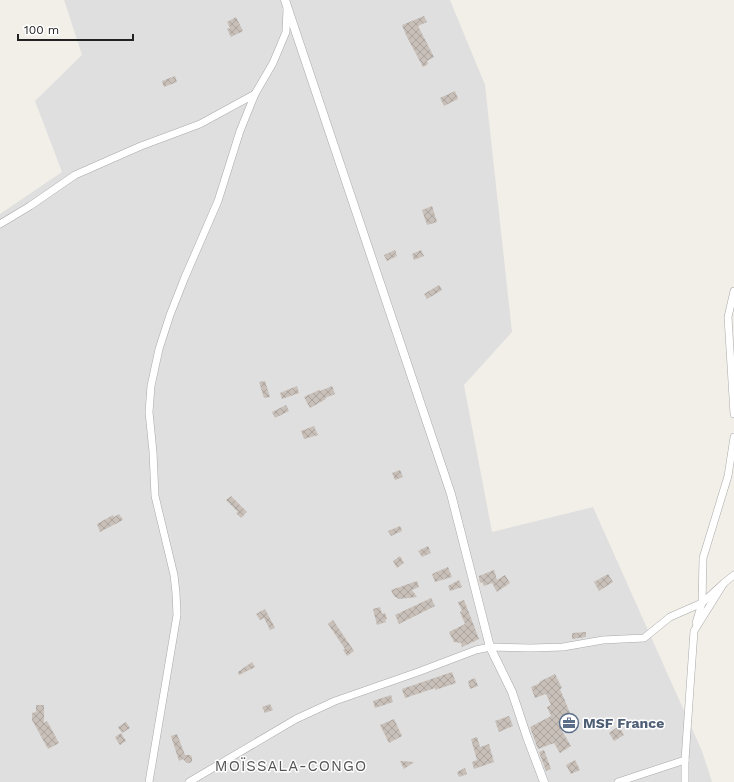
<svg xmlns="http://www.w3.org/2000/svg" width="734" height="782" font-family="'Work Sans',sans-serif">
<defs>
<pattern id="building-cross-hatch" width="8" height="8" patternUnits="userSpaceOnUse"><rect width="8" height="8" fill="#c7bfb8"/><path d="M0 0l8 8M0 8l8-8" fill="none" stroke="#aba49e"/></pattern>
</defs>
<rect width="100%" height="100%" fill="#f2efe9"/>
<!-- residential -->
<polygon fill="#e0dfdf" points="64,0 450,0 485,85 512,332 464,385 492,532 593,507 702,751 712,782 0,782 0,214 62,172 35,101 82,55"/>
<!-- building -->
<g fill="url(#building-cross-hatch)">
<polygon points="424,16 427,22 418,26 434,57 427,61 428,64 423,67 406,35 402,25"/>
<polygon points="236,17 243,31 231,37 227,29 230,28 227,22"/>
<polygon points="175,76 177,82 164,87 162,81"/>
<polygon points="455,91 458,99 444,106 440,98"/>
<polygon points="432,206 437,222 427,225 422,210"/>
<polygon points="395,250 397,256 387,261 384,255"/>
<polygon points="421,250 424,256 414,260 412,254"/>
<polygon points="439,285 442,290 427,299 424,294"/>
<polygon points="265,381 270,397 264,398 259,382"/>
<polygon points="297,386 299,393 282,399 280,393"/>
<polygon points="332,386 335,394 325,398 326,399 310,408 304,397 319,390 320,391"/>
<polygon points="286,405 289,411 275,418 272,412"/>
<polygon points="314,426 318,435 304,439 301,431"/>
<polygon points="400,470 403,477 395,480 392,473"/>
<polygon points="231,496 247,512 241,518 236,513 238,512 226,500"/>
<polygon points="119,514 123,520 100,532 97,524 113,515 114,517"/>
<polygon points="400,526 402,531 391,536 388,531"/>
<polygon points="428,546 431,553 422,557 418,551"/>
<polygon points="400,556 404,563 397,568 393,561"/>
<polygon points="448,567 452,577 435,582 432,574"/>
<polygon points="494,570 497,580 505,575 510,583 497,592 492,583 484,586 482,582 480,583 479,578 479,576"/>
<polygon points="608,574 613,582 599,591 594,582"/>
<polygon points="459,580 462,587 450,591 448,586"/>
<polygon points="417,581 419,587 412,590 417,597 399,599 394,596 391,590"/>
<polygon points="431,598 435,606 399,624 395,615"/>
<polygon points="464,600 479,639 462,647 461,643 454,642 449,632 465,624 460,612 462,611 458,602"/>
<polygon points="380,607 382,614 385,613 387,619 385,620 386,622 377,625 373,609"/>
<polygon points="265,609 275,628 270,630 264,618 260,620 256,614"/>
<polygon points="333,620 354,651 347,656 343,650 345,649 328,624"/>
<polygon points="586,632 586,637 572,639 572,633"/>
<polygon points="252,662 255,667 239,675 238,672"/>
<polygon points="452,672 456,683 435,690 435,688 405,698 402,689"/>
<polygon points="555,674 562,688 560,689 573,720 561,729 571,746 560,753 554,743 538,749 530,727 551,716 547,707 551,705 546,694 535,698 531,687 540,683 539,682"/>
<polygon points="475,678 478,686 470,689 468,681"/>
<polygon points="391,695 393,702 375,708 373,701"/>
<polygon points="270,704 273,710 265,713 262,707"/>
<polygon points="36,705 44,705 44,723 47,721 59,743 48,749 32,720 32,713 36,712"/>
<polygon points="509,716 513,726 499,732 495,721"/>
<polygon points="394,719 402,736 389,743 380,725"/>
<polygon points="126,722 130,728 122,733 118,727"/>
<polygon points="619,726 624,735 614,741 609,733"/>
<polygon points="121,733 126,741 120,745 115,737"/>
<polygon points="177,734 185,755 190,755 192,757 192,761 190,763 187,763 183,759 179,761 171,736"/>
<polygon points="477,737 480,747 489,744 494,762 474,769 472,762 477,760 471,739"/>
<polygon points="544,750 551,769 546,771 539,752"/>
<polygon points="575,760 580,770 571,774 566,765"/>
<polygon points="400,761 414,762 404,769"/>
<polygon points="465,768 467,774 459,777 457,772"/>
</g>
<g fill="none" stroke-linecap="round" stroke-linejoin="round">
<defs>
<g id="minor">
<polyline points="0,224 30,206 75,175 141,146 200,124 255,94"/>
<polyline points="734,291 728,317 734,414"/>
<polyline points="696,623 702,603 703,558 728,476 734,437"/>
<polyline points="149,782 177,615 176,593 174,575 155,496 153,452 149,412 151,386 159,349 170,315 185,277 218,201 240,131 255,94 273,63 286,32 287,9"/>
<polyline points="189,782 296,719 335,701 418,672 476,650 490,647 531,648 563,647 603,640 644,638 670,617 702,603 724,583"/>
<polyline points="618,782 685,760"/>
<polyline points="685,782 685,760 694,631 724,583 734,575"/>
</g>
<polyline id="tertiary" points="285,0 451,494 490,647 512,692 527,737 544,782"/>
</defs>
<!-- minor casing -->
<use href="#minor" stroke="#a9a9a9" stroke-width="8"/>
<!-- tertiary casing -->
<use href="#tertiary" stroke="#a9a9a9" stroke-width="9"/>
<!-- minor -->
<use href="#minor" stroke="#fff" stroke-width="7"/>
<!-- tertiary -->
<use href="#tertiary" stroke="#fff" stroke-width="8"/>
</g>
<!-- icons -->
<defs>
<symbol id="office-ring" viewBox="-11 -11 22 22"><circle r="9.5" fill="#fff" stroke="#5c6f8a" stroke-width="1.5"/><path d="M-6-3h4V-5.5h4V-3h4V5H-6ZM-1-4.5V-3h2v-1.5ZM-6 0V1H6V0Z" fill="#5c6f8a"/></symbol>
</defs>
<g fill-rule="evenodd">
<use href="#office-ring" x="558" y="712" width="22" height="22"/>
</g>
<g text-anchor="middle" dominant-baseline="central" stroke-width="3" stroke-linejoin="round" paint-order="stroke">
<!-- service labels -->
<g font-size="14" font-weight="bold" fill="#4e5e75" stroke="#fff" text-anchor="start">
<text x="583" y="723">MSF France</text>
</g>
<!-- neighbourhood labels -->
<g font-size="15" letter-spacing="1" fill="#555" stroke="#fff">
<text x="291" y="766">MOÏSSALA-CONGO</text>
</g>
</g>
<!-- scale -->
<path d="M18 34v6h115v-6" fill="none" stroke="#222222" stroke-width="2"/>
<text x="24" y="34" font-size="12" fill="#222222" stroke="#ffffff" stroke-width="3" paint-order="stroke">100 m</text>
</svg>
